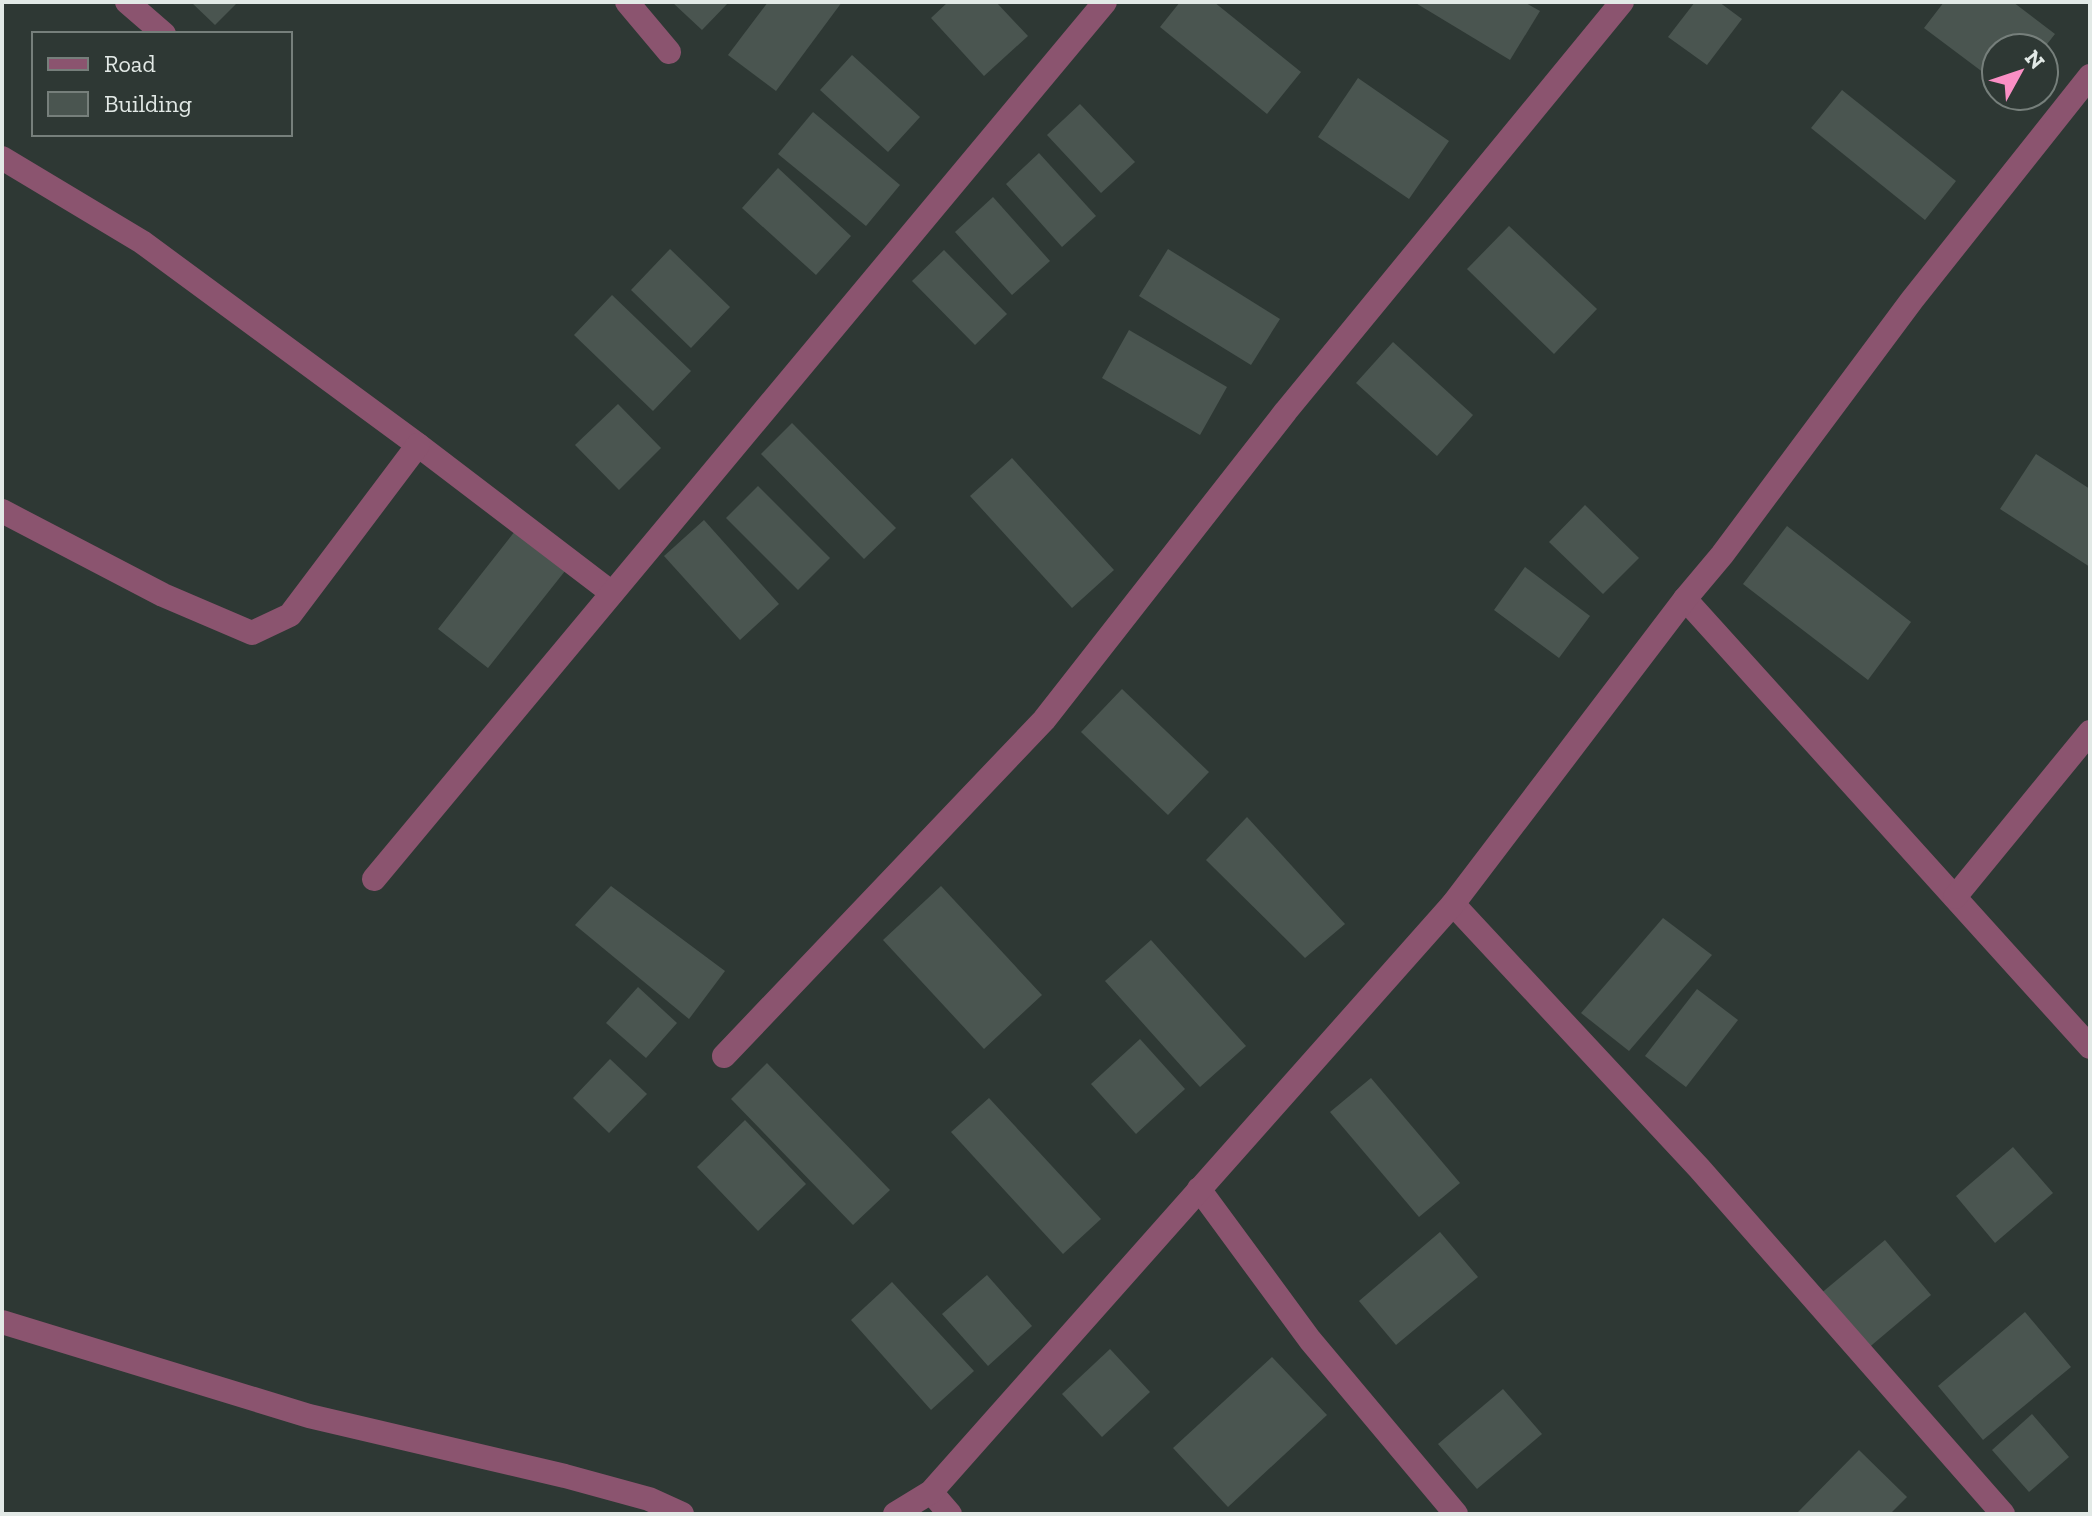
<svg xmlns="http://www.w3.org/2000/svg" width="2092" height="1516" font-family="'Zilla Slab',serif">
<rect width="100%" height="100%" fill="#2e3834"/>
<!-- building -->
<g fill="#4a5550">
<polygon points="191,2 238,2 215,25"/>
<polygon points="672,2 729,2 702,30"/>
<polygon points="768,2 842,2 776,91 728,55"/>
<polygon points="948,2 996,2 1028,36 984,76 931,18"/>
<polygon points="1180,2 1214,2 1301,72 1267,114 1160,27"/>
<polygon points="1414,2 1524,2 1540,11 1510,60"/>
<polygon points="1695,2 1719,2 1742,19 1707,65 1668,37"/>
<polygon points="1944,2 2013,2 2055,34 2044,48 1996,48 1996,82 1924,28"/>
<polygon points="852,55 920,117 888,152 820,90"/>
<polygon points="1358,78 1449,141 1409,199 1318,137"/>
<polygon points="1842,90 1956,181 1925,220 1811,128"/>
<polygon points="1080,104 1135,162 1101,193 1047,135"/>
<polygon points="813,112 900,185 866,226 778,154"/>
<polygon points="1039,153 1096,216 1062,247 1006,184"/>
<polygon points="778,168 851,236 816,275 742,208"/>
<polygon points="993,197 1050,261 1012,295 955,232"/>
<polygon points="1509,226 1597,309 1554,354 1467,269"/>
<polygon points="670,249 730,307 691,348 631,290"/>
<polygon points="1168,249 1280,319 1251,365 1139,296"/>
<polygon points="944,250 1007,314 975,345 912,281"/>
<polygon points="612,295 691,371 653,411 574,335"/>
<polygon points="1129,330 1227,387 1200,435 1102,378"/>
<polygon points="1393,342 1473,415 1437,456 1356,383"/>
<polygon points="618,404 661,448 619,490 575,445"/>
<polygon points="792,423 896,528 864,559 761,454"/>
<polygon points="2036,454 2090,489 2090,567 2000,509"/>
<polygon points="1012,458 1114,570 1072,608 970,496"/>
<polygon points="758,486 830,558 798,590 726,518"/>
<polygon points="1585,505 1639,558 1603,594 1549,542"/>
<polygon points="704,520 779,604 740,640 664,556"/>
<polygon points="519,526 569,566 488,668 438,629"/>
<polygon points="1787,526 1911,622 1868,680 1743,584"/>
<polygon points="1525,567 1590,616 1559,658 1494,610"/>
<polygon points="1122,689 1209,772 1168,815 1081,732"/>
<polygon points="1247,817 1345,924 1305,958 1206,860"/>
<polygon points="611,886 725,971 689,1019 575,925"/>
<polygon points="941,886 1042,995 984,1049 883,940"/>
<polygon points="1663,918 1712,955 1629,1051 1581,1013"/>
<polygon points="1151,940 1246,1046 1200,1087 1105,981"/>
<polygon points="638,987 677,1023 646,1058 606,1023"/>
<polygon points="1697,989 1738,1020 1686,1087 1645,1056"/>
<polygon points="1140,1039 1185,1089 1136,1134 1091,1084"/>
<polygon points="610,1059 647,1094 609,1133 573,1098"/>
<polygon points="767,1063 890,1190 853,1225 731,1099"/>
<polygon points="1371,1078 1460,1183 1419,1217 1330,1112"/>
<polygon points="989,1098 1101,1219 1063,1254 951,1132"/>
<polygon points="745,1120 806,1184 758,1231 697,1167"/>
<polygon points="2013,1147 2053,1193 1995,1243 1956,1196"/>
<polygon points="1440,1232 1478,1277 1396,1345 1359,1301"/>
<polygon points="1885,1240 1931,1295 1866,1350 1819,1295"/>
<polygon points="987,1275 1032,1326 988,1366 942,1314"/>
<polygon points="892,1282 974,1371 931,1410 851,1320"/>
<polygon points="2025,1312 2071,1367 1983,1440 1938,1386"/>
<polygon points="1110,1349 1150,1392 1102,1437 1062,1394"/>
<polygon points="1272,1357 1327,1415 1228,1507 1173,1448"/>
<polygon points="1503,1389 1542,1434 1477,1489 1438,1444"/>
<polygon points="2032,1414 2069,1457 2029,1492 1992,1450"/>
<polygon points="1859,1450 1907,1497 1890,1514 1796,1514"/>
</g>
<g fill="none" stroke-linecap="round" stroke-linejoin="round">
<!-- minor -->
<g stroke="#8b546f" stroke-width="24">
<polyline points="127,2 164,34"/>
<polyline points="627,2 669,52"/>
<polyline points="2,158 142,242 418,445 612,593"/>
<polyline points="2,511 163,595 252,633 290,615 418,445"/>
<polyline points="1685,599 2090,1047"/>
<polyline points="374,879 1105,2"/>
<polyline points="1955,897 2090,732"/>
<polyline points="1453,904 1699,1168 2003,1514"/>
<polyline points="724,1056 1044,720 1286,411 1622,2"/>
<polyline points="1199,1189 1310,1340 1456,1514"/>
<polyline points="2,1322 309,1416 565,1476 649,1499 682,1514"/>
<polyline points="931,1492 950,1514"/>
<polyline points="895,1514 931,1492 1453,904 1685,599 1722,555 1912,300 2090,76"/>
</g>
</g>
<!-- border -->
<rect width="2092" height="1516" fill="none" stroke="#e2e9e6" stroke-width="8"/>
<!-- legend -->
<rect x="32" y="32" width="260" height="104" fill="#2e3834" stroke="#767f7b" stroke-width="2"/>
<rect x="48" y="58" width="40" height="12" fill="#8b546f" stroke="#767f7b" stroke-width="2"/>
<text x="104" y="72" font-size="24" fill="#e2e9e6">Road</text>
<rect x="48" y="92" width="40" height="24" fill="#4a5550" stroke="#767f7b" stroke-width="2"/>
<text x="104" y="112" font-size="24" fill="#e2e9e6">Building</text>
<!-- north arrow -->
<g transform="translate(2020 72) rotate(50)"><circle r="38" fill="#2e3834" stroke="#767f7b" stroke-width="2"/>
<path d="M0-6L14 30L0 20L-14 30Z" fill="#fb8fc5"/>
<text y="-12" font-size="22" font-weight="bold" text-anchor="middle" fill="#e2e9e6">N</text>
</g>
</svg>
